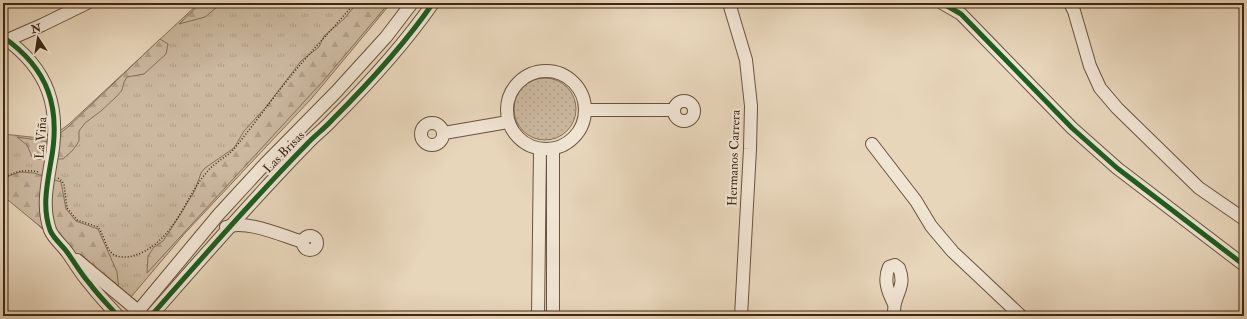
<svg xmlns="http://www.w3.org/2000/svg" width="1247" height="319" font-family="'IM FELL Double Pica',serif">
<defs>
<pattern id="grass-tufts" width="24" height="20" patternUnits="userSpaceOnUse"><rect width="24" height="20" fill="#cbb89f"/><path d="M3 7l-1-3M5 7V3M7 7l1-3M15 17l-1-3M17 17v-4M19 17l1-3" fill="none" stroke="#af9e88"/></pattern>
<pattern id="forest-firs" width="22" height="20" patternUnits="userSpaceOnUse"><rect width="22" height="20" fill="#cbb89f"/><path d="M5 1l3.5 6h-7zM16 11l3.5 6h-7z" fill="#af9e88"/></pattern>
<pattern id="park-dots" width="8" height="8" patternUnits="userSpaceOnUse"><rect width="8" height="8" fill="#cbb89f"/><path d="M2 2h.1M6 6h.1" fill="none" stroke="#af9e88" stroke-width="1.8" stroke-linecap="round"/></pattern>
</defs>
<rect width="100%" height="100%" fill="#e8d6bb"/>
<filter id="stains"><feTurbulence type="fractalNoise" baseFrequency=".005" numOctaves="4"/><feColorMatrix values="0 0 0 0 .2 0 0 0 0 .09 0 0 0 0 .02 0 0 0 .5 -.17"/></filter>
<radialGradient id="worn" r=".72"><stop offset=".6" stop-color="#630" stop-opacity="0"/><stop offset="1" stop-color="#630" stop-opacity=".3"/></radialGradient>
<!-- grass -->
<polygon fill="url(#grass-tufts)" stroke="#85705a" points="199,3 391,3 312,98 186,232 131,297 117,289 48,234 5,195 3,196 3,134 49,139 69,124"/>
<!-- forest -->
<g fill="url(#forest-firs)" stroke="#85705a">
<polygon points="201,3 222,3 205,17 179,24"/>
<polygon points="357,3 389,3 324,80 147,273 148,256 154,247 163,241 182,212 195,190 201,173 205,168 234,148 244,131 266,107 301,61 319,47 324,36 344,19"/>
<polygon points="160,39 168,44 166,54 144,74 127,77 124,82 122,90 117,96 101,111 85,123 79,131 79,141 73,150 63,159 39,159 32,157 27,145 17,137 49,142 68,127"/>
<polygon points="20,172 34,173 61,182 66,209 76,221 98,229 117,272 119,291 3,196 3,181 9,176"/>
</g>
<!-- park -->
<circle fill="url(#park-dots)" stroke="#85705a" cx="545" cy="109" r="31"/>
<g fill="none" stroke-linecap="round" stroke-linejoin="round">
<defs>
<g id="minor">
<polyline points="729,3 746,60 751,106 750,149 741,316"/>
<polyline points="942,3 961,14 1072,128 1117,168 1244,265"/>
<polyline points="1070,3 1074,11 1090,66 1100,88 1117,108 1199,188 1244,219"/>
<path d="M 3,37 C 49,69 61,108 51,161 C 47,185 42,207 50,230 C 53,238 62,245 67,252 C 75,263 81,274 90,284 C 98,295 109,306 118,316"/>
<polyline points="3,42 42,25 87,3"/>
<circle cx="546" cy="110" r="39"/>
<circle cx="684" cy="111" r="10"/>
<polyline points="586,110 674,110"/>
<circle cx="432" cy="134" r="11"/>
<polyline points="444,133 508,122"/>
<polyline points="872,144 916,201 931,226 953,252 1021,316"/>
<polyline points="553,149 553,316"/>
<path d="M 226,227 C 246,219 283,236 303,242"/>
<circle cx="310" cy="243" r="7"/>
<polyline points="77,260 143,315"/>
<polyline points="134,316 219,214 265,164 336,92 386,37 412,3"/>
<path d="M 151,316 C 202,258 252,200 306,145 C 314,136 324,129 332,120 C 368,84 404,45 433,3"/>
<polyline points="538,316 540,149"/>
<path d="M 894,316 C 894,312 894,307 895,303 C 899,289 905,283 899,268 L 895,265 L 889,267 C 883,280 888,292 894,304"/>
</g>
</defs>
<!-- minor casing -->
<use href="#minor" stroke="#69533e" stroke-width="14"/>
<!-- path -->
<g stroke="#3f2714" stroke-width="1.5" stroke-dasharray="1 2" stroke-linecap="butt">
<path d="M 58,178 L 62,181 L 64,185 L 67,208 L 77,220 L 98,227 C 107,239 105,257 123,257 C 136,258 152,248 161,239 C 181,220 189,192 207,172 C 214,163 225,158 233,150 C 254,125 273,97 295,71 C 314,48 335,26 355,3"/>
<path d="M 3,179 C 14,171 25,169 39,172"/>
</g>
<!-- minor -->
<use href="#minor" stroke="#f0e4d3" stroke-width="12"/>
<defs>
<g id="cycleway">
<polyline points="942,3 961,14 1072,128 1117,168 1244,265"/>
<path d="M 3,37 C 49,69 61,108 51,161 C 47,185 42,207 50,230 C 53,238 62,245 67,252 C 75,263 81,274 90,284 C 98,295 109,306 118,316"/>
<path d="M 151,316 C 202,258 252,200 306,145 C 314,136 324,129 332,120 C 368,84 404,45 433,3"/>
</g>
</defs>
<!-- cycleway casing -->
<use href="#cycleway" stroke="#f0e4d3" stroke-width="8"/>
<!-- cycleway -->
<use href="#cycleway" stroke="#1b5e20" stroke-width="5"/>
</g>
<g text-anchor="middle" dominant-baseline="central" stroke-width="4" stroke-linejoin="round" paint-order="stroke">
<!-- street labels -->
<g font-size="13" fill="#3f2714" stroke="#f0e4d3">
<text transform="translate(41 138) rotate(-86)">La Viña</text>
<text transform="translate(284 152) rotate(-46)">Las Brisas</text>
<text transform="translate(734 158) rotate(-88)">Hermanos Carrera</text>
</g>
</g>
<!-- margin -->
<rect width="1247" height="319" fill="none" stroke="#e8d6bb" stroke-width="16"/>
<rect x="4" y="4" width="1239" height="311" fill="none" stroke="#3f2714" stroke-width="2"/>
<rect x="8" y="8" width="1231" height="303" fill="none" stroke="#3f2714"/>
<!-- north arrow -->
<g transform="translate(38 38) rotate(348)" stroke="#f0e4d3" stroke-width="3" paint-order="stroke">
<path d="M0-3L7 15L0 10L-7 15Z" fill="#3f2714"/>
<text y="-6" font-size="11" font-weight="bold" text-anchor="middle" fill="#3f2714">N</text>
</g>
<rect width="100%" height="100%" filter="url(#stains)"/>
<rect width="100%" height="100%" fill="url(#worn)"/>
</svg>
